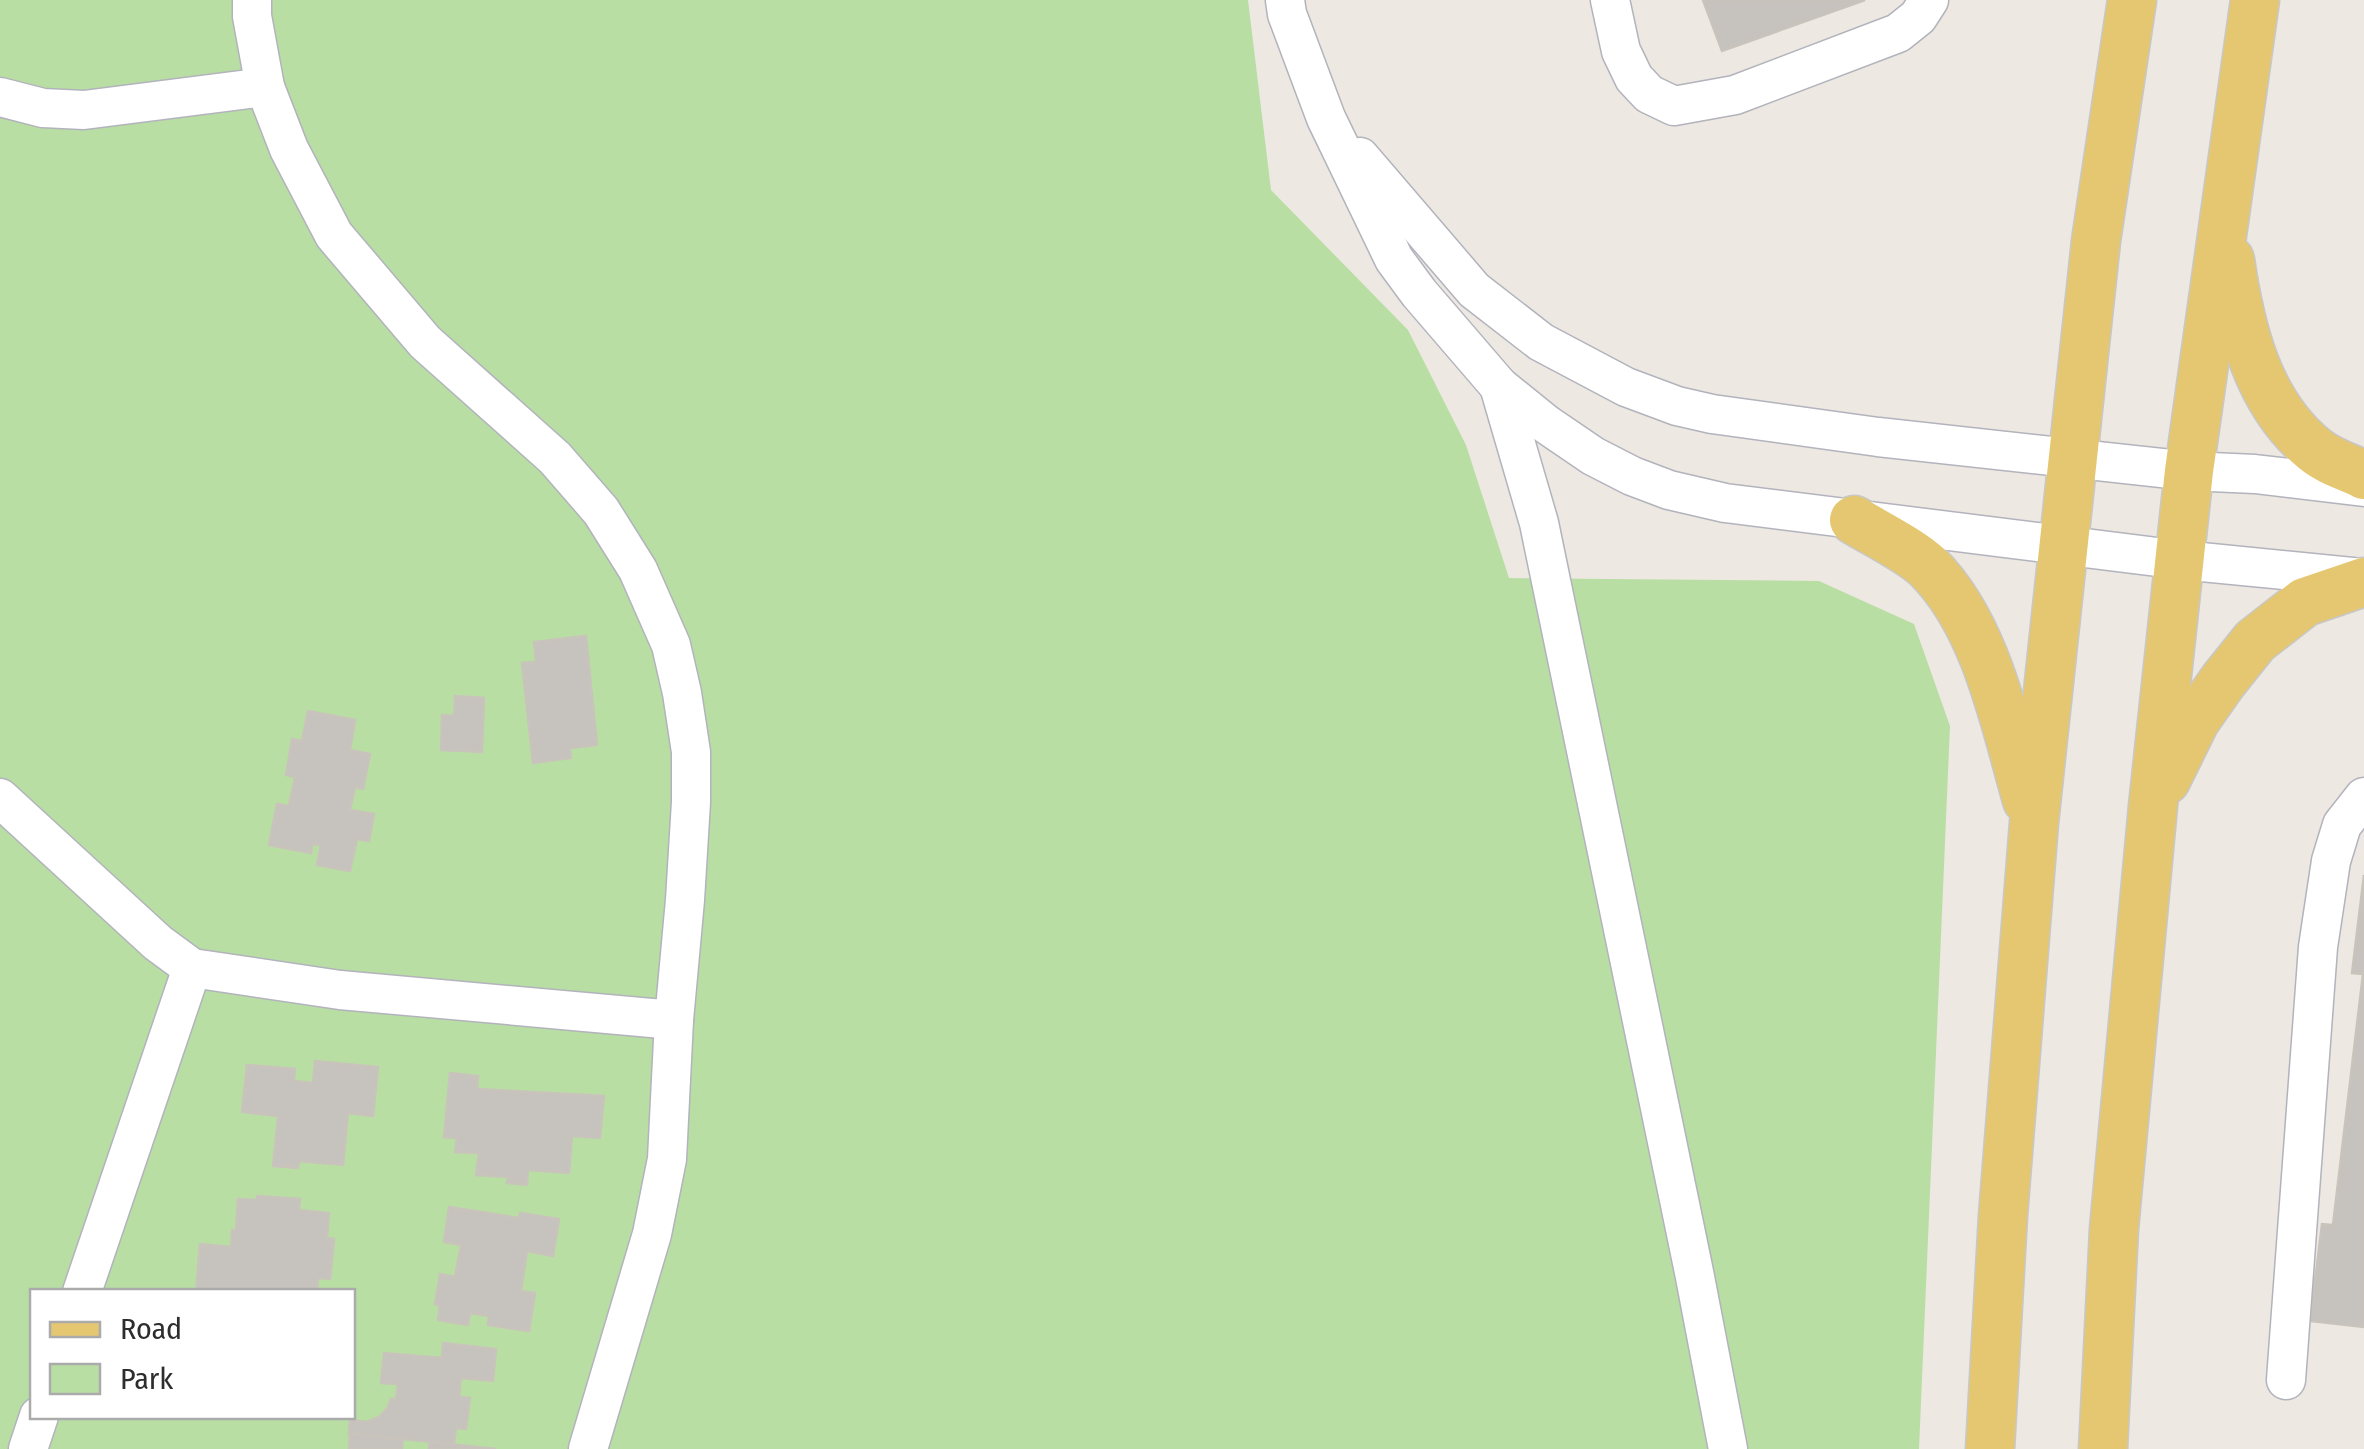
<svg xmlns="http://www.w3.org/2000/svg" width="2364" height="1449" font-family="'Fira Sans Condensed',sans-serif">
<rect width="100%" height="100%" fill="#ede8e2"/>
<!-- green -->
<path fill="#b9dea4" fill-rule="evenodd" d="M 0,0 L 1248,0 L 1271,190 L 1408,330 L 1466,445 L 1509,578 L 1819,581 L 1914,624 L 1950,726 L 1919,1449 L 0,1449 ZM 32,1292 L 352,1292 L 352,1416 L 32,1416 Z"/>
<!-- building -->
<g fill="#c6c2bd" stroke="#c9c4bb" stroke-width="2.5">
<polygon points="1703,0 1865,0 1722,51"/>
<polygon points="586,636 597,745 570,748 571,758 533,763 522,663 536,662 534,642"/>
<polygon points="455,696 484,698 482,752 441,750 442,715 454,716"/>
<polygon points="308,711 355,720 350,750 370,754 363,789 355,787 350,810 374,814 369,841 357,839 350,871 317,865 321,845 312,844 311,853 269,845 277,804 289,806 295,777 286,775 292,739 302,741"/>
<polygon points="2364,875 2364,1327 2310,1321 2322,1224 2333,1225 2363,974 2352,973"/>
<polygon points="315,1061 378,1067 373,1116 348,1113 343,1165 299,1161 298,1168 273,1166 278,1116 242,1112 247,1065 295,1069 294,1081 313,1083"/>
<polygon points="450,1073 478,1076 477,1089 604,1096 600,1138 572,1136 569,1173 528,1170 527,1185 507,1183 508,1177 476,1175 479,1153 455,1152 457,1138 444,1137"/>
<polygon points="257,1196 300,1199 299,1210 329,1213 327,1238 334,1239 330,1279 318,1278 317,1292 196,1292 200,1244 231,1247 232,1230 236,1231 238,1199 257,1200"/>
<polygon points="449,1207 519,1218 520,1213 559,1219 553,1256 527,1251 521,1291 535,1293 529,1331 488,1325 489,1316 470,1313 468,1325 438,1320 440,1306 435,1304 440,1274 455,1277 461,1245 444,1242"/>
<polygon points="443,1343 496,1349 493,1381 461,1378 459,1397 470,1398 466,1429 456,1428 454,1444 349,1434 350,1420 367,1422 379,1417 387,1409 391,1399 396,1399 398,1384 381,1383 384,1353 442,1358"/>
<polygon points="350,1434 403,1439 402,1449 349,1449"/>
<polygon points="429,1442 496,1449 429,1449"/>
</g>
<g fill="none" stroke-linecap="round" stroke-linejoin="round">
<defs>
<g id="minor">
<polyline points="252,0 252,16 265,87 289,149 334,235 425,342 555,458 601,511 638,570 671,645 682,693 691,752 691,802 685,900 674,1020 667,1159 652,1234 588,1449"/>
<polyline points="1285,0 1287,14 1326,118 1394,259 1419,293 1499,386 1546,424 1593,456 1632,476 1669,490 1725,503 2181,560 2364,578"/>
<polyline points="1610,0 1621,51 1634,78 1649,94 1674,106 1735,95 1898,33 1918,17 1929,0"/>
<polyline points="0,97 43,108 84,110 265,87"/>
<polyline points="1360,157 1474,290 1541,342 1626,387 1677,406 1712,414 1878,437 2189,471 2255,474 2364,487"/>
<polyline points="1499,386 1539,523 1694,1272 1728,1449"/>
<polyline points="0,798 158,943 192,968 340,990 674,1020"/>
<polyline points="82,1292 192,968"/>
<polyline points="2286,1380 2318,947 2331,861 2342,825 2364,797"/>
<polyline points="28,1449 39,1416"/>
</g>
<g id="major">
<path d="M 2230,260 C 2240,329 2258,404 2315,450 C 2328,461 2348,467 2364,475"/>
<path d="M 1854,520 C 1875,533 1910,550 1927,566 C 1986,624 2005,723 2027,800"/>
<polyline points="2166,780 2195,721 2223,681 2255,641 2305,602 2364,582"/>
<polyline points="1990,1449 2003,1216 2034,823 2096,241 2132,0"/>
<polyline points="2103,1449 2114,1229 2153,806 2189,471 2255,0"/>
</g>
</defs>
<!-- minor casing -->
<use href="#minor" stroke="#b2b3bc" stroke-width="41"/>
<!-- major casing -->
<use href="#major" stroke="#c8c8c8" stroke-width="51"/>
<!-- minor -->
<use href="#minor" stroke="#fff" stroke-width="38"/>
<!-- major -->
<use href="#major" stroke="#e4c770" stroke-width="48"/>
</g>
<!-- legend -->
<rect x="30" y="1289" width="325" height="130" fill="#ffffff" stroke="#ababab" stroke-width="2.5"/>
<rect x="50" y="1322" width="50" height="15" fill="#e4c770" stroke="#ababab" stroke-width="2.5"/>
<text x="120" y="1339" font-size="30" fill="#2d2d2d">Road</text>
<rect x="50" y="1364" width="50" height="30" fill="#b9dea4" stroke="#ababab" stroke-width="2.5"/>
<text x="120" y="1389" font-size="30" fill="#2d2d2d">Park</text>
</svg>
